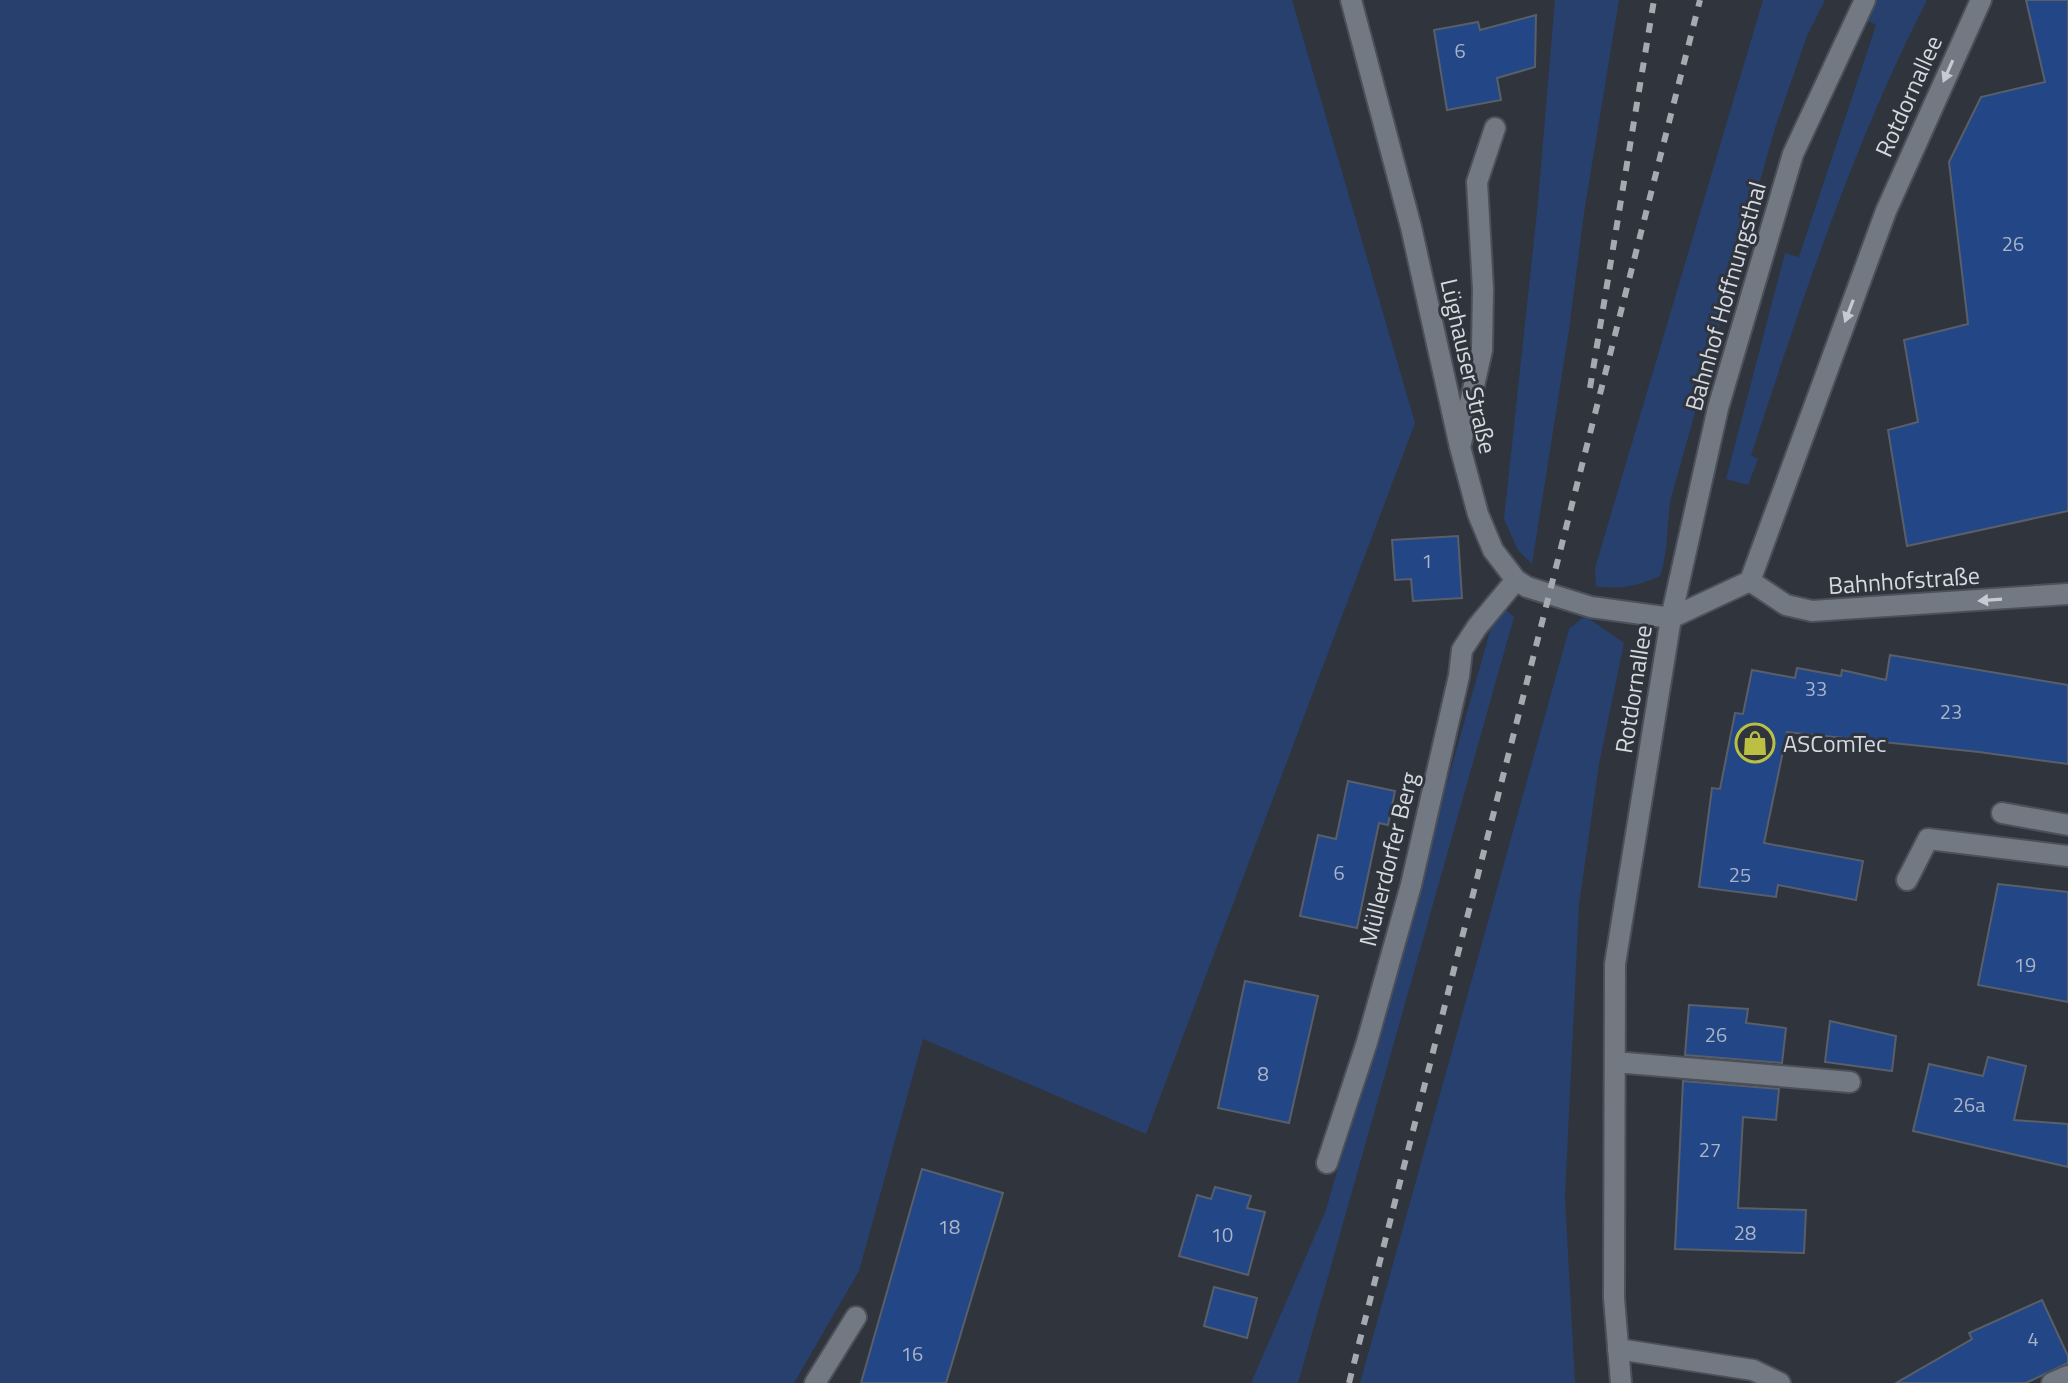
<svg xmlns="http://www.w3.org/2000/svg" width="2068" height="1383" font-family="'Titillium Web',sans-serif">
<rect width="100%" height="100%" fill="#2f343d"/>
<!-- green -->
<g fill="#28406d">
<polygon points="0,0 1292,0 1415,423 1146,1134 923,1039 859,1271 794,1383 0,1383"/>
<polygon points="1555,0 1619,0 1584,213 1569,330 1532,564 1518,550 1504,519 1537,212"/>
<path d="M 1763,0 L 1825,0 L 1807,36 L 1775,128 L 1671,498 C 1666,525 1669,550 1660,576 C 1638,586 1620,590 1596,586 L 1595,568 Z"/>
<path d="M 1872,0 L 1927,0 C 1853,145 1802,300 1751,455 L 1758,459 L 1748,485 L 1726,479 L 1785,253 L 1799,257 L 1876,25 L 1863,18 Z"/>
<polygon points="1498,603 1514,617 1298,1383 1251,1383 1326,1210"/>
<polygon points="1585,616 1624,643 1599,764 1579,905 1565,1197 1575,1383 1360,1383 1569,629"/>
</g>
<!-- building -->
<g fill="#234686" stroke="#595f69" stroke-width="2">
<polygon points="2026,0 2068,0 2068,511 1907,546 1888,430 1918,422 1904,340 1968,324 1949,162 1981,97 2045,82"/>
<polygon points="1536,15 1535,67 1497,78 1501,100 1447,110 1434,30 1478,22 1480,30"/>
<polygon points="1458,536 1462,598 1413,601 1411,579 1395,580 1392,540"/>
<polygon points="1890,655 2068,685 2068,764 1979,752 1787,732 1764,843 1863,861 1856,900 1778,885 1776,897 1699,887 1712,788 1720,789 1735,713 1743,714 1752,670 1795,678 1797,668 1841,676 1842,670 1886,680"/>
<polygon points="1348,781 1395,791 1388,825 1379,823 1357,928 1300,916 1318,835 1336,839"/>
<polygon points="1998,884 2068,892 2068,1002 1978,985"/>
<polygon points="1245,981 1318,996 1289,1123 1218,1108"/>
<polygon points="1689,1005 1748,1009 1746,1023 1786,1028 1782,1063 1685,1055"/>
<polygon points="1830,1021 1896,1036 1892,1071 1825,1062"/>
<polygon points="1988,1057 2026,1066 2014,1120 2068,1124 2068,1167 1913,1131 1929,1064 1983,1076"/>
<polygon points="1683,1081 1779,1089 1776,1120 1743,1117 1738,1208 1806,1210 1804,1253 1675,1249"/>
<polygon points="922,1169 1003,1193 946,1383 861,1383"/>
<polygon points="1215,1187 1251,1196 1247,1208 1265,1212 1248,1275 1179,1256 1197,1195 1211,1199"/>
<polygon points="1214,1287 1257,1298 1247,1338 1204,1326"/>
<polygon points="2042,1300 2068,1356 2068,1363 2026,1383 1896,1383 1972,1339 1969,1333"/>
</g>
<g fill="none" stroke-linecap="round" stroke-linejoin="round">
<defs>
<g id="minor">
<polyline points="1351,0 1411,227 1460,447 1478,514 1493,550 1516,580 1527,587 1591,607 1671,618"/>
<polyline points="1461,443 1482,350 1483,289 1477,182 1495,128"/>
<polyline points="1750,581 1786,605 1812,611 2068,594"/>
<polyline points="1671,618 1750,581 1886,211 1981,0"/>
<polyline points="2002,813 2068,825"/>
<polyline points="1907,880 1928,839 2068,856"/>
<polyline points="1615,1062 1850,1082"/>
<polyline points="1327,1163 1367,1042 1411,885 1459,676 1462,650 1477,627 1516,580"/>
<polyline points="1618,1349 1753,1370 1780,1383"/>
<polyline points="815,1383 856,1317"/>
<polyline points="1621,1383 1614,1298 1615,964 1671,618 1718,408 1793,154 1865,0"/>
<polyline points="2052,1383 2068,1376"/>
</g>
</defs>
<!-- minor casing -->
<use href="#minor" stroke="#4c5058" stroke-width="24"/>
<!-- minor -->
<use href="#minor" stroke="#737983" stroke-width="20"/>
<!-- rail -->
<g stroke="#a6aab0" stroke-width="6" stroke-dasharray="10 10" stroke-linecap="butt">
<polyline points="1590,388 1654,0"/>
<polyline points="1349,1383 1700,0"/>
</g>
</g>
<!-- one-way arrows -->
<defs><path id="oneway-solid" d="M-6-.8H1V-3.2L6.5 0L1 3.2V.8H-6Z" transform="scale(2)"/></defs>
<g fill="#c7cbd1">
<use href="#oneway-solid" transform="translate(1948 71) rotate(114)"/>
<use href="#oneway-solid" transform="translate(1849 311) rotate(111)"/>
<use href="#oneway-solid" transform="translate(1990 600) rotate(176)"/>
</g>
<!-- icons -->
<defs>
<symbol id="shop-ring" viewBox="-11 -11 22 22"><circle r="9.5" fill="#2f343d" stroke="#bbc044" stroke-width="1.5"/><path d="M-5-2.5h2.3a2.7 3.5 0 0 1 5.4 0H5L5.5 6h-11ZM-1.5-2.5h3a1.5 2.3 0 0 0-3 0Z" fill="#bbc044"/></symbol>
</defs>
<g fill-rule="evenodd">
<use href="#shop-ring" x="1733" y="721" width="44" height="44"/>
</g>
<g text-anchor="middle" dominant-baseline="central" stroke-width="6" stroke-linejoin="round" paint-order="stroke">
<!-- number labels -->
<g font-size="20" fill="#a9b4c9">
<text x="1460" y="50">6</text>
<text x="2013" y="243">26</text>
<text x="1427" y="560">1</text>
<text x="1816" y="688">33</text>
<text x="1951" y="711">23</text>
<text x="1339" y="872">6</text>
<text x="1740" y="874">25</text>
<text x="2025" y="964">19</text>
<text x="1716" y="1034">26</text>
<text x="1263" y="1073">8</text>
<text x="1969" y="1104">26a</text>
<text x="1710" y="1149">27</text>
<text x="949" y="1226">18</text>
<text x="1745" y="1232">28</text>
<text x="1222" y="1234">10</text>
<text x="2033" y="1338">4</text>
<text x="912" y="1353">16</text>
</g>
<!-- street labels -->
<g font-size="24" fill="#d6d9df" stroke="#2f343d">
<text transform="translate(1908 96) rotate(-66)">Rotdornallee</text>
<text transform="translate(1725 296) rotate(-74)">Bahnhof Hoffnungsthal</text>
<text transform="translate(1469 366) rotate(77)">Lüghauser Straße</text>
<text transform="translate(1904 580) rotate(-4)">Bahnhofstraße</text>
<text transform="translate(1633 689) rotate(-81)">Rotdornallee</text>
<text transform="translate(1388 859) rotate(-76)">Müllerdorfer Berg</text>
</g>
<!-- poi labels -->
<g font-size="24" fill="#d6d9df" stroke="#2f343d" text-anchor="start">
<text x="1783" y="743">ASComTec</text>
</g>
</g>
</svg>
